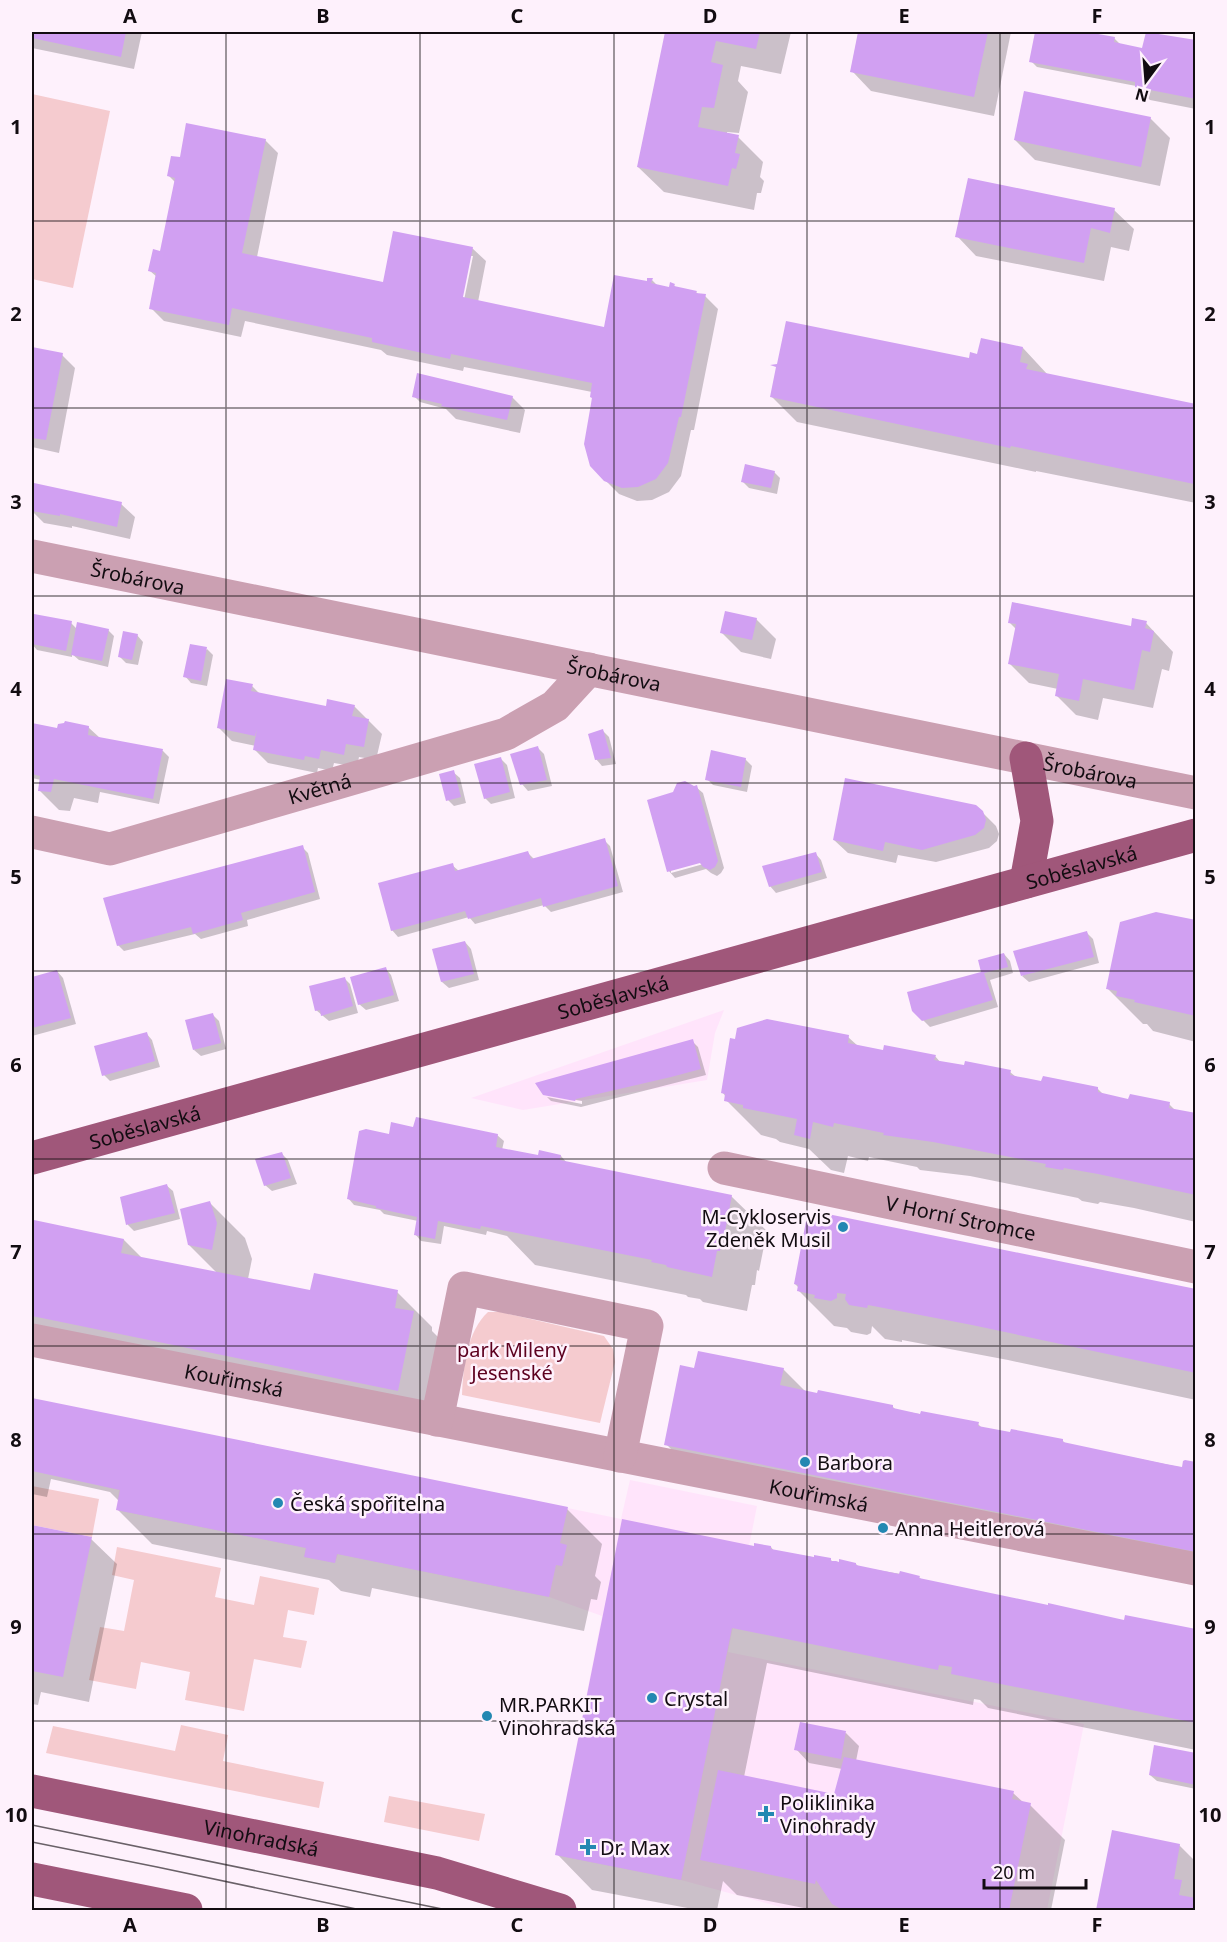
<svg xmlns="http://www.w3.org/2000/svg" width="1227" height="1942" font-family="'Noto Sans',sans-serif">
<rect width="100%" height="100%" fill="#fef1fc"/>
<!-- built -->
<g fill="#ffe4fb">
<polygon points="724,1010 715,1033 707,1080 523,1110 471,1098"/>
<polygon points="118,1416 621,1519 630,1480 757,1506 728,1652 1084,1724 1047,1910 792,1910 681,1880 555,1855 602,1616 549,1597 338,1554 335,1563 304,1557 306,1548 116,1510 119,1490 102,1486"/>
</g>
<!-- green -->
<g fill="#f5cbcf">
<polygon points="32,94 110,111 73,288 32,279"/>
<path d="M 488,1312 L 501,1312 L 604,1336 L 613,1349 L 615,1362 L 600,1423 L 462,1395 C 463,1368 467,1331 488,1312 Z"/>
<polygon points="32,1486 99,1499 92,1537 32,1525"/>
<polygon points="117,1547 221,1568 215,1597 254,1605 260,1576 319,1588 314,1615 288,1610 283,1637 307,1641 301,1668 254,1659 244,1711 185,1700 190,1672 141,1662 136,1689 89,1680 100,1627 124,1631 134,1580 112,1575"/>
<polygon points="181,1725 228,1735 223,1761 324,1782 319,1808 46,1753 53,1726 175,1751"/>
<polygon points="389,1796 485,1814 479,1841 384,1822"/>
</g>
<!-- shadow -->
<g fill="#0003" fill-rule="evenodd">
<polygon points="32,32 142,32 134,69 32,48"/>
<polygon points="666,32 791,32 781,74 741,66 738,81 748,92 739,133 727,132 727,134 738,137 763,162 760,177 764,181 761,193 757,193 754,210 664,192 638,167"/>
<polygon points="860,32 1011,32 994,116 871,91 852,71"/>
<polygon points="1036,32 1051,32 1066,34 1067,32 1079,32 1114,38 1121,45 1141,49 1196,42 1196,109 1150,100 1136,86 1037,67 1031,61"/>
<polygon points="1150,118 1170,138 1160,186 1035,160 1015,140"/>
<path d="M 265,140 L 278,153 L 257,257 L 385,283 L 472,248 L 486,261 L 478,302 L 605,328 L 652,280 L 658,286 L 670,288 L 674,285 L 677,289 L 696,292 L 699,295 L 705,296 L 718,309 L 694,430 L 691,430 L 681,476 L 669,492 L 652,500 L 637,501 L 619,494 L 591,466 L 592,392 L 464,367 L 463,371 L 387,355 L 381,350 L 245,321 L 241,337 L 164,321 L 151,308 L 157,277 L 150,271 L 161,253 L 176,183 L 169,176 L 181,159 ZM 470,256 L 473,256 L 463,305 L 460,304 Z"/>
<polygon points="1114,210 1134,229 1129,251 1111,247 1104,281 976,256 957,236"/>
<polygon points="1023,348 1048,375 1196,405 1196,503 1036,471 1036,472 797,422 772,397 970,360 978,356"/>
<polygon points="32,349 62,355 75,368 59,453 32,447"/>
<polygon points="414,396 512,397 525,410 520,433 456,419 446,409 420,402"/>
<polygon points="774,472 780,478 777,494 749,488 743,482"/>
<polygon points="35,485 121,504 135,517 130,539 72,526 72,528 44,523 32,511"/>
<polygon points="35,615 71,623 77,629 108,630 114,636 108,667 79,660 72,654 72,657 37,650 32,644"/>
<polygon points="756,619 776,639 771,659 741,652 722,633"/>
<polygon points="1010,623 1132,628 1146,623 1173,652 1169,671 1162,669 1153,708 1103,698 1098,720 1076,715 1056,695 1058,689 1029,683 1010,664 1017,630"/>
<polygon points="137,635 143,642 138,665 126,663 120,657"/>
<polygon points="207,649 213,655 207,686 191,683 185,676"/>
<polygon points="252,686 260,694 327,708 354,706 382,734 376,760 359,757 357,767 334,763 332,771 318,768 317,773 268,763 255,750 256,746 232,741 219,728"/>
<polygon points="32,725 58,730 88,727 100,738 163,751 169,757 159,804 100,792 98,803 74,798 70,811 59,810 39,790 41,780 32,778"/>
<polygon points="603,731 609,737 616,764 602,766 596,759"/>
<polygon points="538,748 544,754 552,786 528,791 522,784"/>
<polygon points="501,759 507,765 515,798 491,804 485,798"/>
<polygon points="745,759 752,766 747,792 713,785 707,779"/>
<polygon points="453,772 460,778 466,803 454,806 448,800"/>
<path d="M 696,787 L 703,793 L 724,868 L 721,873 L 717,876 L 711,873 L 706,869 L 675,878 L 669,871 ZM 707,860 L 707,863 L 671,873 L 671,870 Z"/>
<polygon points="982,812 996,826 999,834 997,841 989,848 936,862 898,855 896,863 848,853 834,840"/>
<polygon points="604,840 610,846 623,892 551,912 544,905 475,924 469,917 398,937 392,930 452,865 459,871 528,853 535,860"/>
<polygon points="302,847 308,853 320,899 247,920 248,926 201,939 195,934 124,951 118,945"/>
<polygon points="815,853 821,860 827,878 776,893 770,886"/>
<polygon points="1196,922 1196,1042 1153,1031 1147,1024 1143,1024 1108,989"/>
<polygon points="1087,933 1093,939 1099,963 1029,982 1022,976"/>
<polygon points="465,942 471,949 479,980 449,988 442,982 434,950"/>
<polygon points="1004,954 1010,961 1013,973 990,980 998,1007 930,1027 913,1010 983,973"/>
<polygon points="385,968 391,975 399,1001 366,1010 359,1004"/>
<polygon points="57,971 63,978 76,1024 32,1036 32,978"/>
<polygon points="344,978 350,984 358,1013 329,1021 316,1010"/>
<polygon points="213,1015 219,1021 226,1049 201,1056 194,1050"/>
<polygon points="146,1033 152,1040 160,1067 110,1081 104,1075"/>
<polygon points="848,1037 858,1046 884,1052 935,1056 941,1063 1010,1072 1016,1077 1026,1080 1097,1088 1104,1095 1129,1101 1169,1104 1176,1111 1196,1114 1196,1222 1134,1208 1100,1202 1098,1204 1082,1201 1078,1198 970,1176 920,1170 917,1167 869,1157 868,1161 848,1156 844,1173 831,1170 809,1149 780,1142 776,1139 761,1135 726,1100 726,1097 723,1093"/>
<polygon points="692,1041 698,1047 706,1075 581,1107 551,1101 547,1097 582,1104 582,1101 544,1094"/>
<polygon points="414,1129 497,1135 504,1141 502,1150 539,1157 561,1156 567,1163 731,1196 767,1231 759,1271 757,1270 755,1285 752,1285 747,1311 703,1302 700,1299 688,1297 686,1295 535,1265 507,1236 487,1231 486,1235 444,1226 441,1244 421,1241 415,1234 418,1221 384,1214 380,1210 354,1205 348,1198 390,1136"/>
<polygon points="282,1154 288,1160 297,1184 272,1191 265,1185"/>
<polygon points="166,1185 173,1191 180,1219 134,1231 128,1225 122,1198"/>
<polygon points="210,1203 245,1238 252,1259 248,1279 312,1292 397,1292 432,1327 432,1331 449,1348 433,1425 32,1344 32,1228 33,1229 35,1222 124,1240 142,1258 218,1274 189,1245"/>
<polygon points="795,1284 1196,1290 1196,1400 1008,1360 902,1340 902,1342 885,1339 872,1326 871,1333 867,1335 851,1332 847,1328 834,1326 799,1291 799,1288"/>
<polygon points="696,1369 783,1369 806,1392 893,1407 896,1410 978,1424 982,1428 1063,1441 1066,1444 1184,1468 1196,1463 1196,1579 701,1479 666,1444"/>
<polygon points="32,1397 35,1401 567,1509 602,1544 595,1576 601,1582 597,1600 591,1599 584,1631 372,1588 370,1597 341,1591 329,1580 152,1544 117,1509 119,1501 110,1492 51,1479 47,1497 32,1494"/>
<polygon points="32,1527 91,1539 117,1564 89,1702 41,1692 38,1705 32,1704"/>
<polygon points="756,1547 771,1547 774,1551 831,1560 833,1562 856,1564 859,1567 919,1577 922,1580 1125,1622 1196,1631 1196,1750 988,1708 980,1700 974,1699 973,1705 767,1663 744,1777 835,1796 842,1769 809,1763 796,1749 846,1733 859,1746 856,1761 1013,1793 1024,1803 1030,1805 1065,1840 1051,1910 814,1910 737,1895 723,1881 717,1910 698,1910 592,1890 557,1854"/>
<polygon points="1196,1755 1196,1789 1157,1781 1150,1775"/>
<polygon points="1113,1832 1179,1845 1196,1862 1196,1910 1097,1910"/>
</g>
<!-- building -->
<g fill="#d1a0f2">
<polygon points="32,32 126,32 121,57 32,38"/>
<polygon points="665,32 760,32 756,49 716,41 711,62 723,65 714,108 702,107 698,127 739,135 735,153 740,154 736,169 732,168 728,186 637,167"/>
<polygon points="858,32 988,32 974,97 850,72"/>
<polygon points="1035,32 1087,32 1115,37 1114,42 1142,48 1146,32 1196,40 1196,99 1135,87 1135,82 1029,62"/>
<polygon points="1024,91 1151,117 1141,167 1014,140"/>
<polygon points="186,123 266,139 242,253 383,282 393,231 473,247 463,297 604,327 614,275 647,281 647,278 653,278 651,283 669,287 670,282 675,284 674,286 697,291 696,293 706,294 681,417 679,417 668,463 656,479 638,487 622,488 604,481 590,466 584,444 592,398 590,397 592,383 451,354 450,359 372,342 372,338 232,308 229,325 149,309 156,273 148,271 153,249 160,251 175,178 167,176 171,156 180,157"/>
<polygon points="968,178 1115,208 1110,233 1091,228 1084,263 955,237"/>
<polygon points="786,321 969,358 970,352 977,354 981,338 1023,347 1020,362 1028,364 1026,369 1196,404 1196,476 1194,484 1011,446 1010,448 770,397 776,367 770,365 777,364"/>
<polygon points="32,347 63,353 46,440 32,438"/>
<polygon points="417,373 513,396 507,420 441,406 442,404 412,397"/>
<polygon points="745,464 775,471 771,488 741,482"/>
<polygon points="34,483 122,502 117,527 60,514 60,516 32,511"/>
<polygon points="1012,602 1131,626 1132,618 1147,621 1145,628 1154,631 1150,652 1142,650 1134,690 1083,679 1079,701 1055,696 1059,674 1008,664 1016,624 1008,623"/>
<polygon points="725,611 757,618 752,640 720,633"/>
<polygon points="34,614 72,621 66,651 32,644"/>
<polygon points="77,622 109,629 102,661 71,655"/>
<polygon points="123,631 138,634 132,660 118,657"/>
<polygon points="190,644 207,647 201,681 183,677"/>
<polygon points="226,679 253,684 251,691 326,706 327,699 355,705 352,716 369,719 364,747 346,744 344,755 321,750 319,759 305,756 304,760 253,750 257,729 255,736 217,728"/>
<polygon points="65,721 89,726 88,735 163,749 153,799 54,779 51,792 38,791 40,776 32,774 32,723 57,728 58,724 64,723"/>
<polygon points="603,729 611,758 595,760 588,734"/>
<polygon points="538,746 547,780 520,785 510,754"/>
<polygon points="711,750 746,758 741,787 705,780"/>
<polygon points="501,757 510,792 484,799 474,764"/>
<polygon points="454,770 461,797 446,801 439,774"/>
<polygon points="845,778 976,805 983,811 986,820 984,828 975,835 922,850 885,842 883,851 833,840"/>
<polygon points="685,781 694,786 697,785 713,842 718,861 715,867 710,870 703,867 700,863 667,872 647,800 673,792 677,783"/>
<polygon points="605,838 618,886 543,907 541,898 468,919 465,911 391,931 378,883 453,863 455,871 528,851 531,859"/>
<polygon points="303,845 315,892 241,913 243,920 193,934 191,927 117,946 103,898"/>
<polygon points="816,852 822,872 769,887 762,866"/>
<polygon points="1156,912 1196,920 1196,1016 1134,1002 1135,1000 1116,996 1117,991 1106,989 1120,922"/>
<polygon points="1087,931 1094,957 1021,976 1013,951"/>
<polygon points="465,941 474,974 441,982 432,949"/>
<polygon points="1004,953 1008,967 984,973 993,1000 922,1021 912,1011 907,992 981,972 978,960"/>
<polygon points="386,967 394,995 358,1005 350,977"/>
<polygon points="57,970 71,1018 32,1028 32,977"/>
<polygon points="345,977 353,1006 321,1016 320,1010 315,1011 309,986"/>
<polygon points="213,1013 221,1043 193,1050 185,1020"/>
<polygon points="767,1019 849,1035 848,1043 883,1050 884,1045 936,1055 934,1060 964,1065 965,1061 1011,1070 1010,1075 1026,1078 1041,1081 1043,1076 1098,1087 1098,1092 1128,1099 1130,1094 1170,1102 1169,1108 1196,1113 1196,1195 1098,1174 1064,1168 1063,1170 1045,1167 1046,1164 933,1142 883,1135 884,1133 834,1123 833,1127 813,1122 810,1139 794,1135 797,1119 743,1108 743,1105 724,1101 725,1094 721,1093 730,1038 735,1039 737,1028"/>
<polygon points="147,1032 155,1061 102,1076 94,1046"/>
<polygon points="693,1039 701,1069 671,1077 576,1099 575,1101 543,1095 535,1083"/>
<polygon points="416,1117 498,1134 496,1147 538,1155 539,1150 561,1155 560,1160 732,1195 724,1237 723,1236 720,1251 717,1251 712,1277 667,1267 666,1265 651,1262 652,1260 481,1226 480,1229 438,1221 435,1239 414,1235 417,1217 376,1208 376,1206 347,1199 359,1131 366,1129 389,1134 391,1122 413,1127"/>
<polygon points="282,1152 291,1178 264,1186 255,1159"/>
<polygon points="167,1184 175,1213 126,1225 120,1197"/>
<polygon points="210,1201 217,1223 212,1250 188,1245 180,1209"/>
<polygon points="813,1211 1196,1289 1196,1373 972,1325 868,1305 867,1308 849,1305 845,1299 846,1294 837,1293 837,1298 831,1301 814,1298 815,1295 797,1291 798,1285 794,1284 807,1216 812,1217"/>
<polygon points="34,1220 124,1239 121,1253 310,1290 314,1273 398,1290 395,1308 414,1311 398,1391 32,1316 32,1227"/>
<polygon points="698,1351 784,1368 780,1385 817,1393 818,1390 893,1405 893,1408 920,1414 921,1411 979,1422 978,1426 1010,1432 1011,1429 1063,1439 1063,1442 1166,1464 1182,1467 1183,1461 1185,1460 1196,1462 1196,1552 664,1445 680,1365 694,1368"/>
<polygon points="32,1398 568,1507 560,1543 567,1545 562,1566 556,1565 549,1597 337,1554 335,1563 304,1557 306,1548 116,1510 120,1490 32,1471"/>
<polygon points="622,1519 754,1546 754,1543 771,1546 771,1549 814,1557 814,1555 831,1558 831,1561 836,1561 839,1562 839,1559 856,1563 856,1565 899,1574 900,1571 920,1576 919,1578 1048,1605 1048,1603 1124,1620 1125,1615 1196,1629 1196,1723 951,1674 952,1667 939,1665 938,1670 732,1628 681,1880 555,1855"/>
<polygon points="32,1525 92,1537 63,1677 32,1671"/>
<polygon points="800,1722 846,1731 841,1759 794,1750"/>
<polygon points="1154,1745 1196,1753 1196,1785 1149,1775"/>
<polygon points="844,1757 1014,1791 1012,1799 1031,1803 1009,1910 843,1910 832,1904 816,1880 815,1884 700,1860 718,1770 834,1794"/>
<polygon points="1112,1830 1180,1844 1174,1879 1182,1880 1179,1895 1196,1898 1196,1910 1096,1910"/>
</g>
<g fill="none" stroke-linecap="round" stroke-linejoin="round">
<!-- minor -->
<g stroke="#cba0b2" stroke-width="33">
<path id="s1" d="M 32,556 L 1196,793"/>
<path id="s2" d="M 32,832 L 110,849 L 506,734 L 555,706 L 589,669"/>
<path id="s3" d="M 724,1168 L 1196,1267"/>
<path id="s4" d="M 32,1340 L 1196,1569"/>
<polyline points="437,1420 464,1288 647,1326 620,1456"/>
</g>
<!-- major -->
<g stroke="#a0577a" stroke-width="33">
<polyline points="1026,758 1037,821 1026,882"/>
<path id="s5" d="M 32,1158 L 1196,835"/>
<path id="s6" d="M 32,1791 L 437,1873 L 560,1910"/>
<polyline points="32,1879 186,1910"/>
</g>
<!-- tram -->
<g stroke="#6a6168" stroke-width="1.5">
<polyline points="32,1825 447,1910"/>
<polyline points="32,1842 157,1867 361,1910"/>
</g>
</g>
<!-- grid -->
<path fill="none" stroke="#120c11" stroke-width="1.5" stroke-opacity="0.55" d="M 226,32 L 226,1910M 420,32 L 420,1910M 614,32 L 614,1910M 807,32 L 807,1910M 1000,32 L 1000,1910M 32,221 L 1196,221M 32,408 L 1196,408M 32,596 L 1196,596M 32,783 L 1196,783M 32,971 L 1196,971M 32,1159 L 1196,1159M 32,1346 L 1196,1346M 32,1534 L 1196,1534M 32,1721 L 1196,1721"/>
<!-- markers -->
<g fill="#2388b2" stroke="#fef1fc" stroke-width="2">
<circle cx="843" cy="1227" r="6"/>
<circle cx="805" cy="1462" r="6"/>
<circle cx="278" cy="1503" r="6"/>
<circle cx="883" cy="1528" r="6"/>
<circle cx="652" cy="1698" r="6"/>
<circle cx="487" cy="1716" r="6"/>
<path d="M763 1805h6v6h6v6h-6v6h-6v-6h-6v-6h6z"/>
<path d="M585 1838h6v6h6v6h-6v6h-6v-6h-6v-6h6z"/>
</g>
<g text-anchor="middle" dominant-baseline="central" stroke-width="5" stroke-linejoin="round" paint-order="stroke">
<!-- street labels -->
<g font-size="20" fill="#120c11" stroke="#fef1fc">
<text stroke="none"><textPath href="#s1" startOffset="108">Šrobárova</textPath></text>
<text stroke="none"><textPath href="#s1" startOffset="594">Šrobárova</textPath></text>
<text stroke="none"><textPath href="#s1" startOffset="1080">Šrobárova</textPath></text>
<text stroke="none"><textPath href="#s2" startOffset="298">Květná</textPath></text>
<text stroke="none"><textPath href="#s5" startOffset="1089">Soběslavská</textPath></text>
<text stroke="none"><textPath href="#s5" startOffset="603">Soběslavská</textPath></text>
<text stroke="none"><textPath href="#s5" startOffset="117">Soběslavská</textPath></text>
<text stroke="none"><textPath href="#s3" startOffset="242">V Horní Stromce</textPath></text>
<text stroke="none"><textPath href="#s4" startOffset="206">Kouřimská</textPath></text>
<text stroke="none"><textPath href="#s4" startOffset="802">Kouřimská</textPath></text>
<text stroke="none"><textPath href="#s6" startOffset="234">Vinohradská</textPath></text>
</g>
<!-- poi labels -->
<g font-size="20" fill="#120c11" stroke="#fef1fc" text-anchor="start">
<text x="831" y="1216" text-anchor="end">M-Cykloservis<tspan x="831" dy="23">Zdeněk Musil</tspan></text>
<text x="817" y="1462">Barbora</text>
<text x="290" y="1503">Česká spořitelna</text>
<text x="895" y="1528">Anna Heitlerová</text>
<text x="664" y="1698">Crystal</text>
<text x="499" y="1704">MR.PARKIT<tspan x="499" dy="23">Vinohradská</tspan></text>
<text x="780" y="1802">Poliklinika<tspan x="780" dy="23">Vinohrady</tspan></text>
<text x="600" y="1847">Dr. Max</text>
</g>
<!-- park labels -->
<g font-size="20" fill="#5d001f" stroke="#fef1fc">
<text x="512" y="1349">park Mileny<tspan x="512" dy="23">Jesenské</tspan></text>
</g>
</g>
<!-- border -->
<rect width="1227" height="1942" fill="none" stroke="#fef1fc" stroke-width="66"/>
<!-- north arrow -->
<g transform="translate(1146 81) rotate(196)" stroke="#fef1fc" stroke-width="4.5" paint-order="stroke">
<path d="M0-4.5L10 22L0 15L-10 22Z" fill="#120c11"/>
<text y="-9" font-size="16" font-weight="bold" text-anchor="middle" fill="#120c11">N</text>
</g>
<!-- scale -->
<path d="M984 1879v9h102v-9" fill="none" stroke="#120c11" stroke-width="3"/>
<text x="993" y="1879" font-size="18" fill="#120c11" stroke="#fef1fc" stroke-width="4.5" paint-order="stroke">20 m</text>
<rect x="33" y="33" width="1161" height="1876" fill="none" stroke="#120c11" stroke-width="2"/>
<g font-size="20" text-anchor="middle" font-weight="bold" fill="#120c11">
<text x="130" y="23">A</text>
<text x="323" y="23">B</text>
<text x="517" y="23">C</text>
<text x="710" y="23">D</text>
<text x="904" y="23">E</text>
<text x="1097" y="23">F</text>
<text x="16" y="134">1</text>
<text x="1210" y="134">1</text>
<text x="16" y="321">2</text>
<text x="1210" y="321">2</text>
<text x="16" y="509">3</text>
<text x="1210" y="509">3</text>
<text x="16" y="696">4</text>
<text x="1210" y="696">4</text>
<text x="16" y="884">5</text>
<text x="1210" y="884">5</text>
<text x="16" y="1072">6</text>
<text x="1210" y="1072">6</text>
<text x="16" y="1259">7</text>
<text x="1210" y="1259">7</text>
<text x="16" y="1447">8</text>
<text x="1210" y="1447">8</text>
<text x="16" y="1634">9</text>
<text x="1210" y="1634">9</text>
<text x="16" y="1822">10</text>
<text x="1210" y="1822">10</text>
<text x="130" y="1932">A</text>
<text x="323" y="1932">B</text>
<text x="517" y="1932">C</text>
<text x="710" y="1932">D</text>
<text x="904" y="1932">E</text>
<text x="1097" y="1932">F</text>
</g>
</svg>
